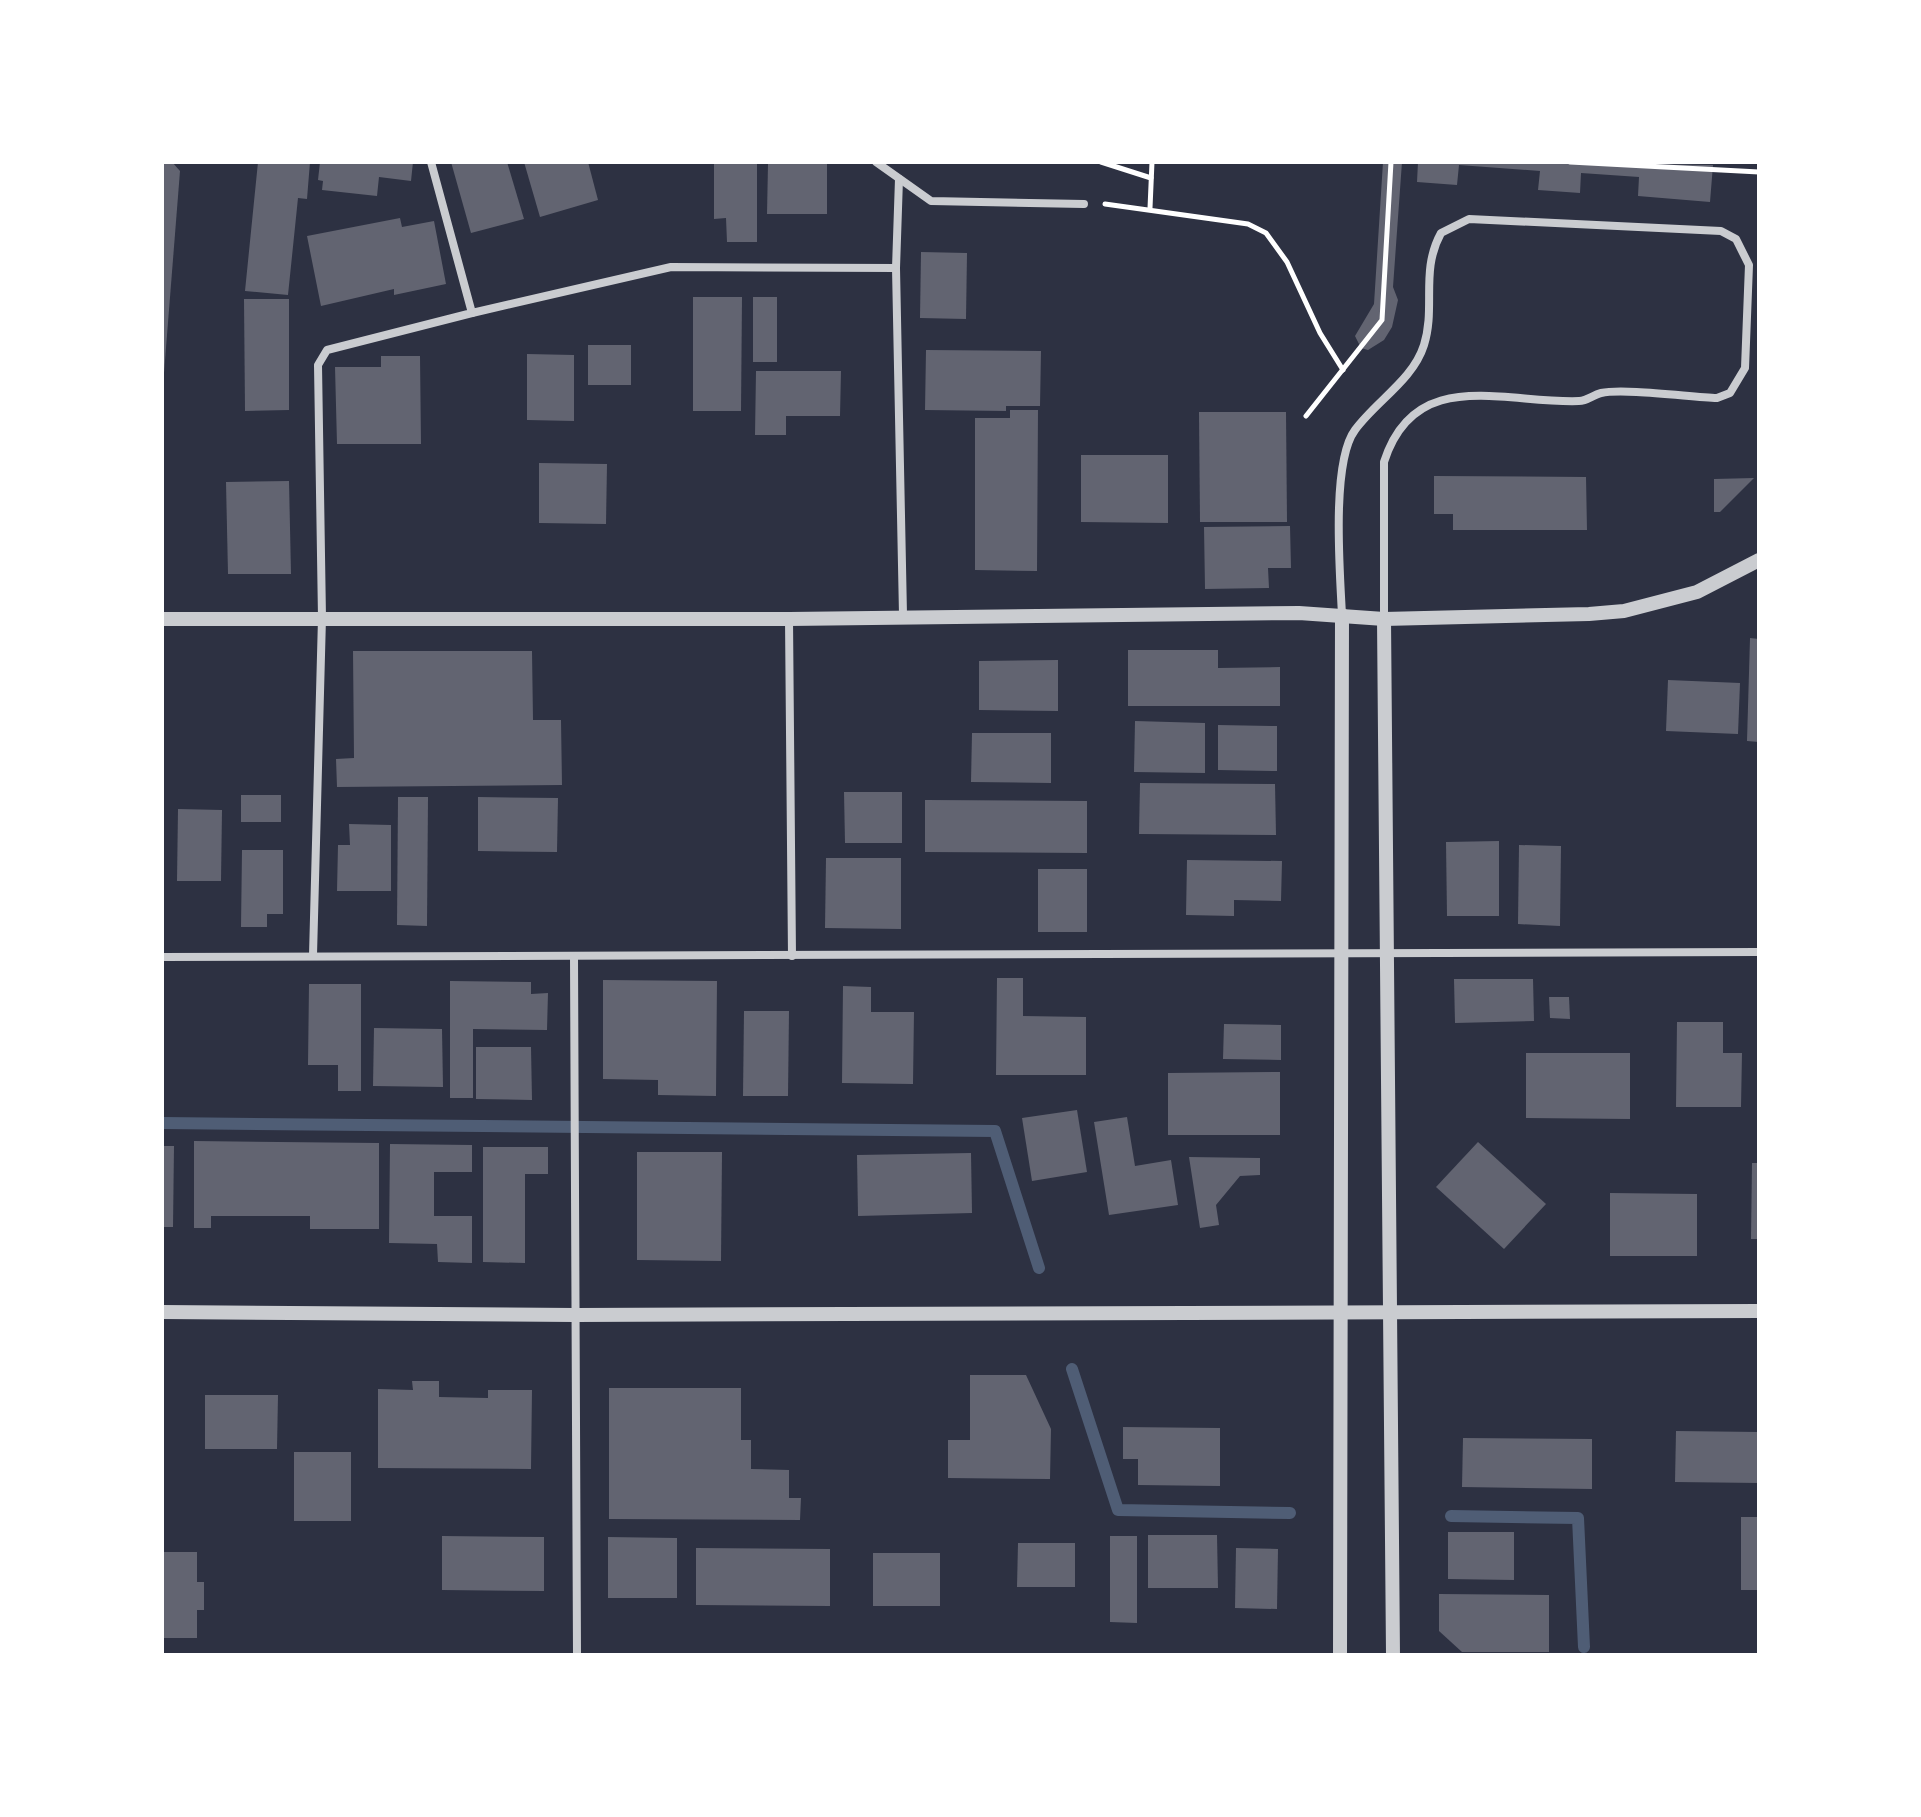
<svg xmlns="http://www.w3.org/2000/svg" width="1921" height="1817" font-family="'Open Sans',sans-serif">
<rect width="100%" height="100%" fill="#2d3142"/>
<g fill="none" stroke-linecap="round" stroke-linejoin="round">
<!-- stream -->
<g stroke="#4f5d75" stroke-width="12">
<polyline points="162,1123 995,1131 1039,1268"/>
<polyline points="1072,1369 1118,1510 1290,1513"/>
<polyline points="1451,1516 1578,1518 1584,1647"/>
</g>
</g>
<!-- building -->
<g fill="#626471">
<polygon points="162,162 172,162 180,171 164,373"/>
<polygon points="258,162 310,162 307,199 298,198 288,295 245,291"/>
<polygon points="320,162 413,162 411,181 379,177 377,196 322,190 323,181 318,180"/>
<polygon points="451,162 507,162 524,219 471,233"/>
<polygon points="524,162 588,162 598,200 540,217"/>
<polygon points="714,162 757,162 757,242 727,242 726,218 714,219"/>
<polygon points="1383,162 1402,162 1393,287 1398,300 1392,327 1384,340 1368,350 1361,348 1355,336 1374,304"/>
<polygon points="1418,162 1713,165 1710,202 1638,196 1639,177 1581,173 1580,193 1538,190 1540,171 1459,165 1457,185 1417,182"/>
<polygon points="768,164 827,164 827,214 767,214"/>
<polygon points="400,218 402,227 434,221 446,284 394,295 394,289 321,306 307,236"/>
<polygon points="921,252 967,253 966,319 920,318"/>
<polygon points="693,297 742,297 741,411 693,411"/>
<rect x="753" y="297" width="24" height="65"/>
<polygon points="244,299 289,299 289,410 245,411"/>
<rect x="588" y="345" width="43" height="40"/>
<polygon points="926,350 1041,351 1040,406 1006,406 1006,411 925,410"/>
<polygon points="527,354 574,355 574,421 527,420"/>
<polygon points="381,356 420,356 421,444 337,444 335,367 381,367"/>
<polygon points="756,371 841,371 840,416 786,416 786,435 755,435"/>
<polygon points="1010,410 1038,410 1037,571 975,570 975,418 1010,418"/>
<polygon points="1199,412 1286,412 1287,522 1200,522"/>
<polygon points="1081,455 1168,455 1168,523 1081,522"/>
<polygon points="539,463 607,464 606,524 539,523"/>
<polygon points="1434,476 1586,477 1587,530 1453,530 1453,514 1434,514"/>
<polygon points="1754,478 1720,512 1714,512 1714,479"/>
<polygon points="289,481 291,574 228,574 226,482"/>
<polygon points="1290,526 1291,568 1268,568 1269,588 1205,589 1204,527"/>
<polygon points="1750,638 1759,639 1759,742 1747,741"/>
<polygon points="1128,650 1218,650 1218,668 1280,667 1280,706 1128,706"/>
<polygon points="353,651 532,651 533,720 561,720 562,785 337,787 336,759 354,758"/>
<polygon points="1058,660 1058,711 979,710 979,661"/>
<polygon points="1668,680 1740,683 1738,734 1666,731"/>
<polygon points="1135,721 1205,723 1205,773 1134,772"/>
<polygon points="1218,725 1277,726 1277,771 1218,770"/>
<polygon points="972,733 1051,733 1051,783 971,782"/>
<polygon points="1140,783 1275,784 1276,835 1139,834"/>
<polygon points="844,792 902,792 902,843 845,843"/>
<rect x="241" y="795" width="40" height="27"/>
<polygon points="398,797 428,797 427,926 397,925"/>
<polygon points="478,797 558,798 557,852 478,851"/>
<polygon points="925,800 1087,801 1087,853 925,852"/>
<polygon points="178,809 222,810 221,881 177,881"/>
<polygon points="349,824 391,825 391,891 337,891 338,845 350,845"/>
<polygon points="1499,841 1499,916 1447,916 1446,842"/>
<polygon points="1519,845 1561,846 1560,926 1518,924"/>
<polygon points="242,850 283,850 283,914 267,914 267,927 241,927"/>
<polygon points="826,858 901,858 901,929 825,928"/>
<polygon points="1187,860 1282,861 1281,901 1234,900 1234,916 1186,915"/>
<rect x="1038" y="869" width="49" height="63"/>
<polygon points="997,978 1023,978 1023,1016 1086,1017 1086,1075 996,1075"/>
<polygon points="1454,979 1533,979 1534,1021 1455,1023"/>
<polygon points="603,980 717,981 716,1096 658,1095 658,1080 603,1079"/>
<polygon points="450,981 531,982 531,994 548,993 547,1030 473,1029 473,1098 450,1098"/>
<polygon points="309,984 361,984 361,1091 338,1091 338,1065 308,1065"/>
<polygon points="843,986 871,987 871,1012 914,1012 913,1084 842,1083"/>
<polygon points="1549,997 1569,997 1570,1019 1550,1018"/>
<polygon points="744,1011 789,1011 788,1096 743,1096"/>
<polygon points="1677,1022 1723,1022 1723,1053 1742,1053 1741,1107 1676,1107"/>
<polygon points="1224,1024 1281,1025 1281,1060 1223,1059"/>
<polygon points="374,1028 442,1029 443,1087 373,1086"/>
<polygon points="476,1047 531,1047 532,1100 476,1099"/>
<polygon points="1526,1053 1630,1053 1630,1119 1526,1118"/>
<polygon points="1280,1072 1280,1135 1168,1135 1168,1073"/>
<polygon points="1077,1110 1087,1172 1032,1181 1022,1118"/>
<polygon points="1127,1117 1135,1166 1171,1160 1178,1205 1109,1215 1094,1122"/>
<polygon points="194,1141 379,1143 379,1229 310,1229 310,1216 211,1216 211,1228 194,1228"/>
<polygon points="1478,1142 1546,1204 1504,1249 1436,1187"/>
<polygon points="390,1144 472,1145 472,1172 434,1172 434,1216 472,1216 472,1263 438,1262 437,1244 389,1243"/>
<polygon points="162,1146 174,1146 173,1227 162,1227"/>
<polygon points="483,1147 548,1147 548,1174 525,1174 525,1263 483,1262"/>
<polygon points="637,1152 722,1152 721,1261 637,1260"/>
<polygon points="971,1153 972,1213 858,1216 857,1155"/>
<polygon points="1189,1157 1260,1158 1260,1175 1240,1176 1216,1205 1219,1225 1200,1228"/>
<polygon points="1752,1163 1759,1163 1759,1239 1751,1239"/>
<polygon points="1610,1193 1697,1194 1697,1256 1610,1256"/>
<polygon points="970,1375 1026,1375 1051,1429 1050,1479 948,1478 948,1440 970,1440"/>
<polygon points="412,1381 439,1381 439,1397 488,1398 488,1390 532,1390 531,1469 378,1468 378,1389 413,1390"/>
<polygon points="609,1388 741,1388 741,1440 751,1440 751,1469 789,1470 789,1498 801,1498 800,1520 609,1519"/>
<polygon points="205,1395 278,1395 277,1449 205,1449"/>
<polygon points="1123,1427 1220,1428 1220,1486 1138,1485 1138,1459 1123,1459"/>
<polygon points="1676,1431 1759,1432 1759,1483 1675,1482"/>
<polygon points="1463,1438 1592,1439 1592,1489 1462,1487"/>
<rect x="294" y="1452" width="57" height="69"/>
<rect x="1741" y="1517" width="18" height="73"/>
<polygon points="1448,1532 1514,1532 1514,1580 1448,1579"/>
<polygon points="1148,1535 1217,1535 1218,1588 1148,1588"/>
<polygon points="442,1536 544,1537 544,1591 442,1590"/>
<polygon points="1110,1536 1137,1536 1137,1623 1110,1622"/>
<polygon points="608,1537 677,1538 677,1598 608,1598"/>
<polygon points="1018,1543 1075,1543 1075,1587 1017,1587"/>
<polygon points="696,1548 830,1549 830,1606 696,1605"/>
<polygon points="1236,1548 1278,1549 1277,1609 1235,1608"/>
<polygon points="162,1552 197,1552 197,1582 204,1582 204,1610 197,1610 197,1638 162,1638"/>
<rect x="873" y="1553" width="67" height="53"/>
<polygon points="1439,1594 1549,1595 1549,1652 1462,1652 1439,1631"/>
</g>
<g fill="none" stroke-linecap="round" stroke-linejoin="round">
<!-- path -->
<g stroke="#fff" stroke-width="5">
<polyline points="1101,162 1151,178"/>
<polyline points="1570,162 1759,172"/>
<polyline points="1105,204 1248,224 1266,233 1287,262 1320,333 1343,370"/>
<polyline points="1150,208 1152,162"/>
<polyline points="1306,416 1382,320 1391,162"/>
</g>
<!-- minor -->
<g stroke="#caccd0" stroke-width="8">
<polyline points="876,162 931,201 1084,204"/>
<polyline points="896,268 903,615"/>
<polyline points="472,313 671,267 896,268 899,179"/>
<path d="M 1342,615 C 1340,573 1331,462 1355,430 C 1376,401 1413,380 1424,345 C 1436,307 1420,271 1441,233 L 1469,219 L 1721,231 L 1736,239 L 1749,265 L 1745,368 L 1730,393 L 1717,398 C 1690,397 1623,388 1601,393 C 1593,395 1587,401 1579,401 C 1505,404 1415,365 1384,462 L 1384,619"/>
<polyline points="789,619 792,956"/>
<polyline points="313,955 322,618 318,365 327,350 472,313 431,162"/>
<polyline points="162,957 1759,952"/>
<polyline points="574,957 577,1655"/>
</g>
<!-- tertiary -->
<g stroke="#caccd0" stroke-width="14">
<polyline points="162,619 789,619 1299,613 1384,619 1589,614 1624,611 1697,592 1759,560"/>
<polyline points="1384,619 1393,1655"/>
<polyline points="162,1312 575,1315 1759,1311"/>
<polyline points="1340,1655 1342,615"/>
</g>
</g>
<!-- border -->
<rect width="1921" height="1817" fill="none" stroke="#ffffff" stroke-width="328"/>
</svg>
